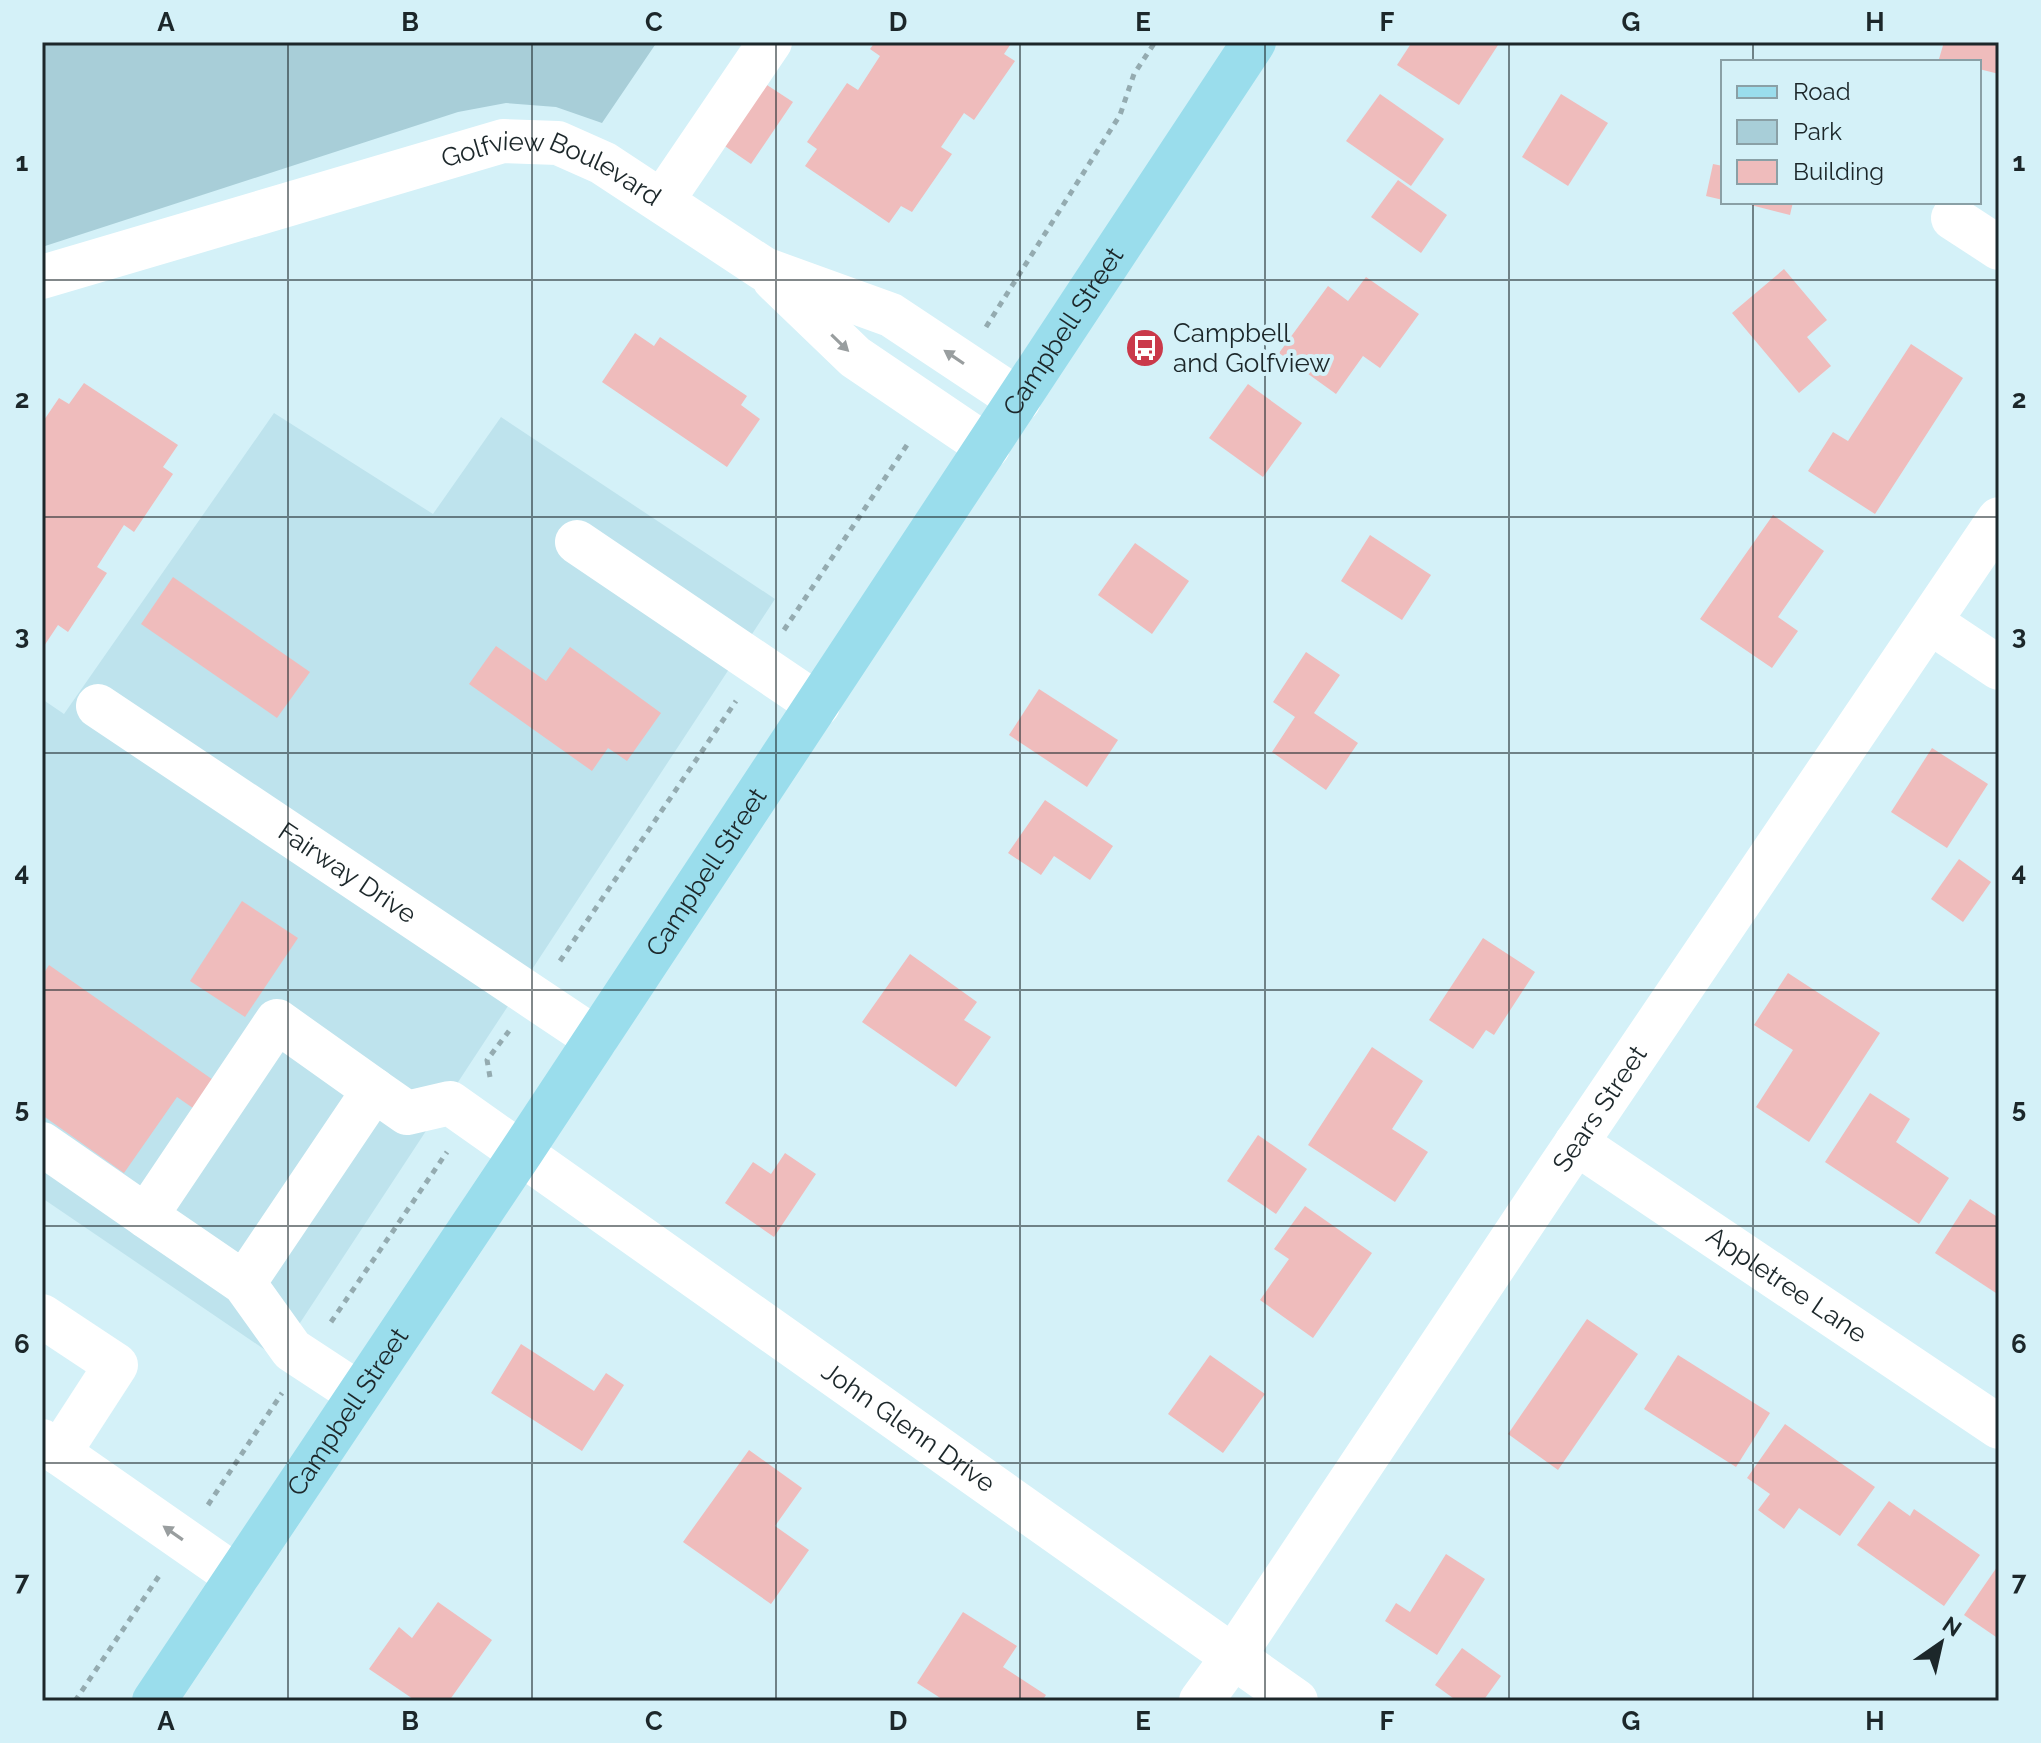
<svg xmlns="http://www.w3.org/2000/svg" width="2041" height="1743" font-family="Raleway,sans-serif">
<rect width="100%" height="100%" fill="#d4f1f8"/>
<!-- built -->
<polygon fill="#bee3ed" points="274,413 433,514 501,417 775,599 277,1358 42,1198 42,699 64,714"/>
<!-- green -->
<polygon fill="#a8ced8" points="42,42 657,42 602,123 556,107 506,103 458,112 42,247"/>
<!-- building -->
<g fill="#efbcbc">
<polygon points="875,42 1012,42 1004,54 1015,61 974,120 964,113 941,147 952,154 912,212 901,206 889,223 805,166 817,149 807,142 847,83 858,90 880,56 870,49"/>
<polygon points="1412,42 1500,42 1459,105 1397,65"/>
<polygon points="1944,42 1999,42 1999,74 1979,69 1979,62 1951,62 1939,59"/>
<polygon points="758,79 793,102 751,164 716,140"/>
<polygon points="1380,94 1444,139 1411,186 1346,141"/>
<polygon points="1561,94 1608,123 1568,186 1522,157"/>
<polygon points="1713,164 1723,166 1723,200 1706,196"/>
<polygon points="1398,180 1447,215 1421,253 1371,217"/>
<polygon points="1739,202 1793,202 1790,215"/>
<polygon points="1784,269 1827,320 1807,337 1831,366 1799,393 1732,313"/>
<polygon points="1366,277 1419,314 1380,368 1363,356 1336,394 1279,353 1328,286 1348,301"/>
<polygon points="635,333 654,346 660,337 747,396 741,405 760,419 727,467 602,382"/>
<polygon points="1911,344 1963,378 1875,514 1808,471 1833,432 1848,441"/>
<polygon points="84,383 178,445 163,467 173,474 134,532 124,525 97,567 107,573 68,632 58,625 42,649 42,423 59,398 69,404"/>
<polygon points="1248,384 1302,423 1263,477 1209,438"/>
<polygon points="1773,515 1824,551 1778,617 1798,631 1772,668 1700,619"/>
<polygon points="1370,535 1431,575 1402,620 1341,581"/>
<polygon points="1135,543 1189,581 1152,634 1098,595"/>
<polygon points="173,577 310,672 277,718 141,624"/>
<polygon points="496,646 546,681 570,647 661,713 627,761 608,748 592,771 469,684"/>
<polygon points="1306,652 1340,675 1314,713 1358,743 1326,790 1272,752 1295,717 1273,702"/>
<polygon points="1039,689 1118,740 1087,787 1009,735"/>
<polygon points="1932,748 1988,784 1947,848 1891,812"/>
<polygon points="1045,800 1113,846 1090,880 1054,856 1041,875 1008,853"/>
<polygon points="1959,859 1991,882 1963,922 1931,899"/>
<polygon points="242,901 298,938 245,1017 190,981"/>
<polygon points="1483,938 1535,972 1494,1035 1486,1030 1473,1049 1429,1020"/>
<polygon points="910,954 977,1002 964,1020 991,1037 956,1087 862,1022"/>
<polygon points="49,965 236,1096 216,1124 177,1097 124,1173 42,1115 42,976"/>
<polygon points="1788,973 1880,1033 1809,1142 1756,1107 1793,1050 1754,1025"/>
<polygon points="1372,1047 1423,1081 1392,1129 1428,1152 1395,1202 1308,1145"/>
<polygon points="1870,1093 1910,1119 1896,1142 1949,1178 1919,1224 1825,1162"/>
<polygon points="1258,1135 1307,1169 1276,1214 1227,1181"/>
<polygon points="785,1153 816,1174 774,1237 725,1203 753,1162 771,1174"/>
<polygon points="1970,1199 1999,1218 1999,1295 1935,1253"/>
<polygon points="1305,1206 1372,1253 1313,1338 1260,1300 1289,1259 1274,1249"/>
<polygon points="1587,1319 1638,1354 1558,1470 1508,1434"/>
<polygon points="521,1344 594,1391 606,1373 624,1385 582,1451 491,1393"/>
<polygon points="1210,1355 1265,1394 1223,1453 1168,1414"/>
<polygon points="1678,1355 1770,1413 1736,1467 1644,1409"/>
<polygon points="1785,1424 1875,1487 1840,1536 1799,1508 1784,1529 1758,1510 1770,1494 1747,1478"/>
<polygon points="749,1450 802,1488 775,1526 809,1550 771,1604 683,1542"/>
<polygon points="1889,1501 1910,1516 1914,1509 1980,1555 1944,1606 1857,1545"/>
<polygon points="1446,1554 1485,1579 1437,1655 1385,1621 1396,1603 1410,1612"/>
<polygon points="1997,1567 1999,1568 1999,1639 1964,1615"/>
<polygon points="438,1602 492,1640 449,1701 416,1701 369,1669 399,1627 412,1638"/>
<polygon points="963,1612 1017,1646 1003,1667 1046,1695 1042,1701 945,1701 917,1683"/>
<polygon points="1462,1648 1501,1676 1483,1701 1457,1701 1435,1685"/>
</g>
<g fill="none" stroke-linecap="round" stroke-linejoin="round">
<!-- path -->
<g stroke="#94abb0" stroke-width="5" stroke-dasharray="6 6" stroke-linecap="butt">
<polyline points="986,327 1120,115 1134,74 1155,42"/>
<polyline points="784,630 907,445"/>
<polyline points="560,961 736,701"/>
<polyline points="490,1077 487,1060 509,1031"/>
<polyline points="331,1322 447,1152"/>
<polyline points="208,1505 282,1393"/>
<polyline points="75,1701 159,1576"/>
</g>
<!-- minor -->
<g stroke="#fff" stroke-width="44">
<polyline points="662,201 770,42"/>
<polyline points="1953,218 1999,248"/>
<path id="s1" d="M 42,277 L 503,141 L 558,143 L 603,163 L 764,269 L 891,315 L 1019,400"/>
<polyline points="774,279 855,357 988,447"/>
<polyline points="577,542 818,705"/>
<polyline points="1930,622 1999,668"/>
<path id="s2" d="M 98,706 L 596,1039"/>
<path id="s3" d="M 374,1090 L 407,1113 L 450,1103 L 1296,1701"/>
<path id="s4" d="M 1576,1143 L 1999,1427"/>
<polyline points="42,1144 146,1216"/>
<polyline points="244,1283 374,1090 277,1021 146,1216 244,1283 292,1350 359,1394"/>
<polyline points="42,1316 116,1365 59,1453"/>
<polyline points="42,1441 237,1577"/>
<path id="s5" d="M 1201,1701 L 1233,1657 L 1554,1176 L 1999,519"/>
</g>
<!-- major -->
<path stroke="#9addec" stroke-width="44" id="s6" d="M 154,1701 L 522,1151 L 1254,42"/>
</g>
<!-- one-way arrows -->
<defs><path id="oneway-solid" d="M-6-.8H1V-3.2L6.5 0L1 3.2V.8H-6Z" transform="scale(2)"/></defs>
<g fill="#999e9f">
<use href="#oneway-solid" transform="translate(840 343) rotate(44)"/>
<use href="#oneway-solid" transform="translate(954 357) rotate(-146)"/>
<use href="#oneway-solid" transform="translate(173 1533) rotate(-145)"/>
</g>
<!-- grid -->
<path fill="none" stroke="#1c272a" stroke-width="2" stroke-opacity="0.55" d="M 288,42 L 288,1701M 532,42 L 532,1701M 776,42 L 776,1701M 1020,42 L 1020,1701M 1265,42 L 1265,1701M 1509,42 L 1509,1701M 1753,42 L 1753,62M 1753,202 L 1753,1701M 42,280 L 1999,280M 42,517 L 1999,517M 42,753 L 1999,753M 42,990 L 1999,990M 42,1226 L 1999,1226M 42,1463 L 1999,1463"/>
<!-- icons -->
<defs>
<symbol id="bus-disc" viewBox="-11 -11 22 22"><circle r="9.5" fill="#ca394a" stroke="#d4f1f8"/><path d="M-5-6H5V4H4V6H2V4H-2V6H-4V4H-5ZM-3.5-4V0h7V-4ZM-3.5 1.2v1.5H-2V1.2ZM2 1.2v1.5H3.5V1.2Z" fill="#fff"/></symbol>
</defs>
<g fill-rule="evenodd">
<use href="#bus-disc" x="1123" y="326" width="44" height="44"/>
</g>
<g text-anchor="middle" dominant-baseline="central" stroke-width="8" stroke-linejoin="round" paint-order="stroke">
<!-- street labels -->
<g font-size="26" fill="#1c272a" stroke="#d4f1f8">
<text stroke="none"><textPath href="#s1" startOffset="534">Golfview Boulevard</textPath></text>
<text stroke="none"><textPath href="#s6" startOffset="1644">Campbell Street</textPath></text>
<text stroke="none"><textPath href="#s6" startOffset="996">Campbell Street</textPath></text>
<text stroke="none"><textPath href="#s2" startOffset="300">Fairway Drive</textPath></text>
<text stroke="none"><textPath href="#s5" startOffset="714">Sears Street</textPath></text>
<text stroke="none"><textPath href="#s4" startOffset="254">Appletree Lane</textPath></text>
<text stroke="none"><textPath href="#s6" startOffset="348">Campbell Street</textPath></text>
<text stroke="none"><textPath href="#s3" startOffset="646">John Glenn Drive</textPath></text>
</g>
<!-- poi labels -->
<g font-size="26" fill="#1c272a" stroke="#d4f1f8" text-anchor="start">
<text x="1173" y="333">Campbell<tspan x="1173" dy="30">and Golfview</tspan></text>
</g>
</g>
<!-- border -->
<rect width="2041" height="1743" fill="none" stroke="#d4f1f8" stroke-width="88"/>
<!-- legend -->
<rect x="1721" y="60" width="260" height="144" fill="#d4f1f8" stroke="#8aa0a6" stroke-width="2"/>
<rect x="1737" y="86" width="40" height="12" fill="#9addec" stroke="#8aa0a6" stroke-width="2"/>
<text x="1793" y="100" font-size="24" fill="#1c272a">Road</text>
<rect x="1737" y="120" width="40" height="24" fill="#a8ced8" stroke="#8aa0a6" stroke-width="2"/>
<text x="1793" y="140" font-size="24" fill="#1c272a">Park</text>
<rect x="1737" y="160" width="40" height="24" fill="#efbcbc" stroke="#8aa0a6" stroke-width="2"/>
<text x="1793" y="180" font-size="24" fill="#1c272a">Building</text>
<!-- north arrow -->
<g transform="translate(1941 1643) rotate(34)" stroke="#d4f1f8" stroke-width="6" paint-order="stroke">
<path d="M0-6L14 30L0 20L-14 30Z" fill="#1c272a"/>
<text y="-12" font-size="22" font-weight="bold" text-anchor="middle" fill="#1c272a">N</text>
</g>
<rect x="44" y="44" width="1953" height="1655" fill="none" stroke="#1c272a" stroke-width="3"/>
<g font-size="26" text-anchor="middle" font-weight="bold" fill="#1c272a">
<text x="166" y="31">A</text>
<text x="410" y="31">B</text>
<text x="654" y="31">C</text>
<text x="898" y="31">D</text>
<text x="1143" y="31">E</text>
<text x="1387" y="31">F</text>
<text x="1631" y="31">G</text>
<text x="1875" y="31">H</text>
<text x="22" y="171">1</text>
<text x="2019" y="171">1</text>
<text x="22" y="408">2</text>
<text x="2019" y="408">2</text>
<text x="22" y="644">3</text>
<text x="2019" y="644">3</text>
<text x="22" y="881">4</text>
<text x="2019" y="881">4</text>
<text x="22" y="1117">5</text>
<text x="2019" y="1117">5</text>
<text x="22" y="1353">6</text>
<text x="2019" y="1353">6</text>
<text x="22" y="1590">7</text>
<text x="2019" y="1590">7</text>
<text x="166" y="1730">A</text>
<text x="410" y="1730">B</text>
<text x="654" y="1730">C</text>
<text x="898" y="1730">D</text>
<text x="1143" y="1730">E</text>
<text x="1387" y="1730">F</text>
<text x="1631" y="1730">G</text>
<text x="1875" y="1730">H</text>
</g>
</svg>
